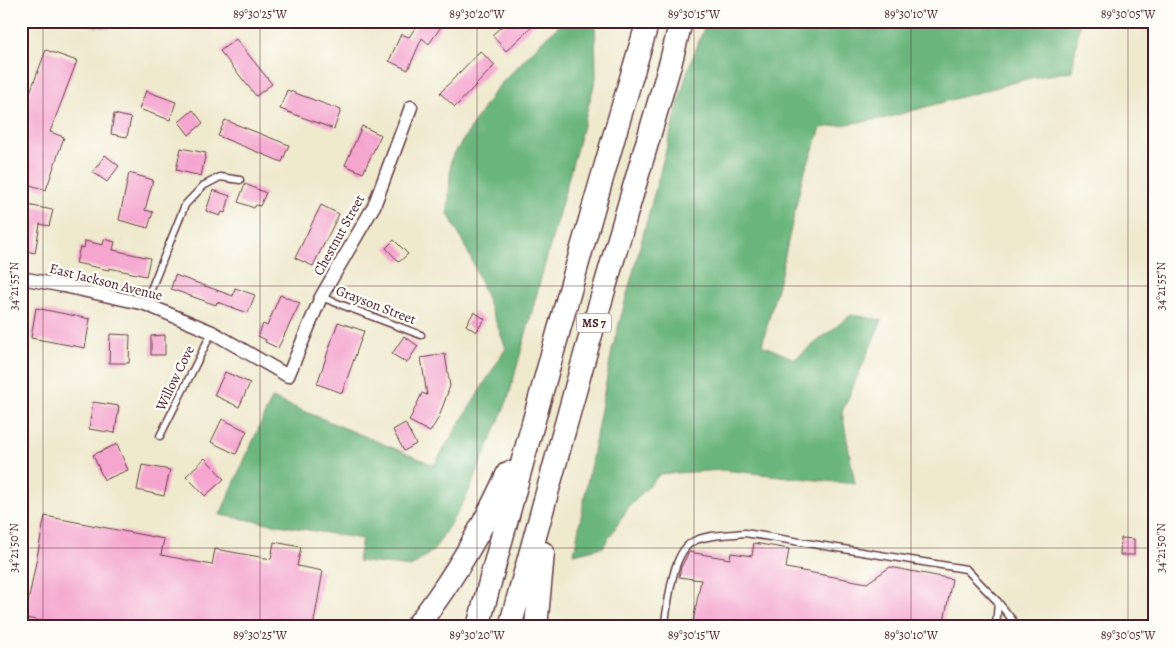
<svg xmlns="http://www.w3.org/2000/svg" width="1175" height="648" font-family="Alegreya,serif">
<rect width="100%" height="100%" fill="#fdfcf7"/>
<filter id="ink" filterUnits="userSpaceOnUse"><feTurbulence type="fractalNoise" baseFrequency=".02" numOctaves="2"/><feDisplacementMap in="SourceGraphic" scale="10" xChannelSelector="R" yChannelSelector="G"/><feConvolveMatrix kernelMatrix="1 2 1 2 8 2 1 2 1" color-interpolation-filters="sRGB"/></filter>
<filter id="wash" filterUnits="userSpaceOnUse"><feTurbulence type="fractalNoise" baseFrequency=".0096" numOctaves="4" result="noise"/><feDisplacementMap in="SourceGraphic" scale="20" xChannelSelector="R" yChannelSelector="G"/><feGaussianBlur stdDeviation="1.12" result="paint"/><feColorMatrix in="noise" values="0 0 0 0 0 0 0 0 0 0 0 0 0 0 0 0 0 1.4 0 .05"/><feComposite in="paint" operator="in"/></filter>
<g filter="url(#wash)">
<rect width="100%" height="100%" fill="#efe9ce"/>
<!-- forest -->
<g fill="#6bb57d" stroke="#5a6a54">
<polygon points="565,21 595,21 596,78 508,399 466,498 434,550 411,567 358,561 362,539 220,515 272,398 434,465 506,348 471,258 448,213 451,159 495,90 546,37"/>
<polygon points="707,21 1080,21 1072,71 1030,78 886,118 821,128 802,179 781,273 762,345 795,359 851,315 882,320 842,412 855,484 723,470 660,474 628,508 603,547 574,554 612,350 687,72"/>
</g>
<!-- water -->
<polygon fill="#6cbee7" stroke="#5b6e89" points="85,21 110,21 109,28 84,24"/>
<g id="blocks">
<!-- building -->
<g fill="#f4a6cf">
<polygon points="420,21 445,21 429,44 422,38 408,70 389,61 401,34 409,37"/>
<polygon points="508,21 538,21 506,51 492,35"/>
<polygon points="236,39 272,84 256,96 220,51"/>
<polygon points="46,50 77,61 50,132 64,137 46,190 21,182 21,116"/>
<polygon points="480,51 495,65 455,107 440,93"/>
<polygon points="287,90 341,110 334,129 280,109"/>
<polygon points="146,91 176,102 170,120 139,109"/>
<polygon points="193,110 203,123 189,135 179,122"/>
<polygon points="114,114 131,118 127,137 111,134"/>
<polygon points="225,120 289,145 282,162 218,136"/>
<polygon points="362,126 381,135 363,173 345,165"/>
<polygon points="181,148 206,153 201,176 176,170"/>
<polygon points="105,155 119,166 107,182 93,172"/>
<polygon points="129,173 153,180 145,210 153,212 148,228 119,220"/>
<polygon points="245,184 266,193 260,206 256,205 254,208 238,202"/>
<polygon points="213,190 230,196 225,213 222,212 220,216 206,211"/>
<polygon points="27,205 53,210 49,226 40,224 35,253 21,250 21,234"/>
<polygon points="321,205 339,214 313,266 295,258"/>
<polygon points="104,239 115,242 113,250 150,258 146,276 109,268 109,270 76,263 80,247 84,248 85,241 103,245"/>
<polygon points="394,240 408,254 399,262 386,248"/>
<polygon points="175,275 233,296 235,288 255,295 248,313 217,302 216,305 171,289"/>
<polygon points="280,295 300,303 278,348 265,342 266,340 258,336 263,324 267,326"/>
<polygon points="36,308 90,319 85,348 31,338"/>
<polygon points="474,312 485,319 476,332 466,325"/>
<polygon points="338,322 364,331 342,393 317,384"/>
<polygon points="110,334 130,335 129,363 109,363"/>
<polygon points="165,335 165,355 151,355 151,336"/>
<polygon points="404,336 418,346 407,363 392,354"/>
<polygon points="445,354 450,386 439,417 430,432 409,421 422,393 427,395 421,358"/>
<polygon points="225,372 250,383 239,407 214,395"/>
<polygon points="93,402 119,406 115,433 89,429"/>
<polygon points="222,419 247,431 236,454 211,442"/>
<polygon points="405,423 416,444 404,451 393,430"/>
<polygon points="117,444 128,470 104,480 93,455"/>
<polygon points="205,458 224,479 205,496 186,476"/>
<polygon points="142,465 170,470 164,496 137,490"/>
<polygon points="45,516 164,539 161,555 212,565 215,549 271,559 274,542 301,547 297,566 323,571 313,627 73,627 25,618"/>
<polygon points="1121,538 1134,539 1134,555 1120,555"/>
<polygon points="754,543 789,549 786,568 867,583 890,567 952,579 943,627 692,627 701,580 679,577 681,567 689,552 730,559 731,553 752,556"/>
</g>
</g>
</g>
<g filter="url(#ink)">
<use href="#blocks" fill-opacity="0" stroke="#633d43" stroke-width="1"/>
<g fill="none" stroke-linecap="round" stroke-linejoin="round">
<defs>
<g id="lane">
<polyline points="321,297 421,335"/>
<polyline points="145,304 185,205 203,186 220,177 240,180"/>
<polyline points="160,436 212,332"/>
<polyline points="998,602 1018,627"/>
<path d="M 664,627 C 669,603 671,552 694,541 C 709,534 729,535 745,533 L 966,569 L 998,602 L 996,627"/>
</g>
<polyline id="street" points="21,278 64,286 145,304 212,332 288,376 321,297 374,206 411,107"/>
<g id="highway">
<path d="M 416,627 C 454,579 483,528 508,473"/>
<path d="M 478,627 C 532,424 588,222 648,21"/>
<polyline points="510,627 585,355 671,61 681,21"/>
<polyline points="536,627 543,553"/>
</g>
</defs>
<!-- lane casing -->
<use href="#lane" stroke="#633d43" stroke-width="9"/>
<!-- street casing -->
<use href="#street" stroke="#633d43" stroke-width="15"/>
<!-- highway casing -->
<use href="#highway" stroke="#633d43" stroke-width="25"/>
<!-- lane -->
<use href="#lane" stroke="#fff" stroke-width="6"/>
<!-- street -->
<use href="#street" stroke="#fff" stroke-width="12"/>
<!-- highway -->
<use href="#highway" stroke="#fff" stroke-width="22"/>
</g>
</g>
<!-- ticks -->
<path fill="none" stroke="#4a1f2b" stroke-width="1" stroke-opacity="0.45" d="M 43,21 L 43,627M 260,21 L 260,627M 477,21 L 477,627M 694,21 L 694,627M 911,21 L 911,627M 1128,21 L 1128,627M 21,24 L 1154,24M 21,286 L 1154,286M 21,548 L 1154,548"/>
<g text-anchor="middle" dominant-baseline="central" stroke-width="5" stroke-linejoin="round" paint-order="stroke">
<!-- shield labels -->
<rect fill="#fdfcf7" stroke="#806168" stroke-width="1" x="576.5" y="313.5" width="35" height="19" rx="4"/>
<g font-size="12" font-weight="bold" fill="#4a1f2b">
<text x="594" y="323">MS 7</text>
</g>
<!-- street labels -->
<g font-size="14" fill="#4a1f2b" stroke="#fdfcf7">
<text transform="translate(339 235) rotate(-61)">Chestnut Street</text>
<text transform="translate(106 282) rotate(14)">East Jackson Avenue</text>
<text transform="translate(376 305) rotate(21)">Grayson Street</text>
<text transform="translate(175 378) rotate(-64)">Willow Cove</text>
</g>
</g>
<!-- margin -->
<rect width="1175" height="648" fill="none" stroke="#fdfcf7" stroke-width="55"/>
<rect x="28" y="28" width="1120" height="592" fill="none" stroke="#4a1f2b" stroke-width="2"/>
<g font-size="12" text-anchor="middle" fill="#4a1f2b">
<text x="260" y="18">89°30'25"W</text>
<text x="477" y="18">89°30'20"W</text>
<text x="694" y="18">89°30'15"W</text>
<text x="911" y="18">89°30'10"W</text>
<text x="1128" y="18">89°30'05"W</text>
<text transform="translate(14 286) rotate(-90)" y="4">34°21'55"N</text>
<text transform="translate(1161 286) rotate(-90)" y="4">34°21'55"N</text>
<text transform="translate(14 548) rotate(-90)" y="4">34°21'50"N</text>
<text transform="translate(1161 548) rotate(-90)" y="4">34°21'50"N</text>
<text x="260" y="639">89°30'25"W</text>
<text x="477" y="639">89°30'20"W</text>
<text x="694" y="639">89°30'15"W</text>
<text x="911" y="639">89°30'10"W</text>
<text x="1128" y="639">89°30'05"W</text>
</g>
</svg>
